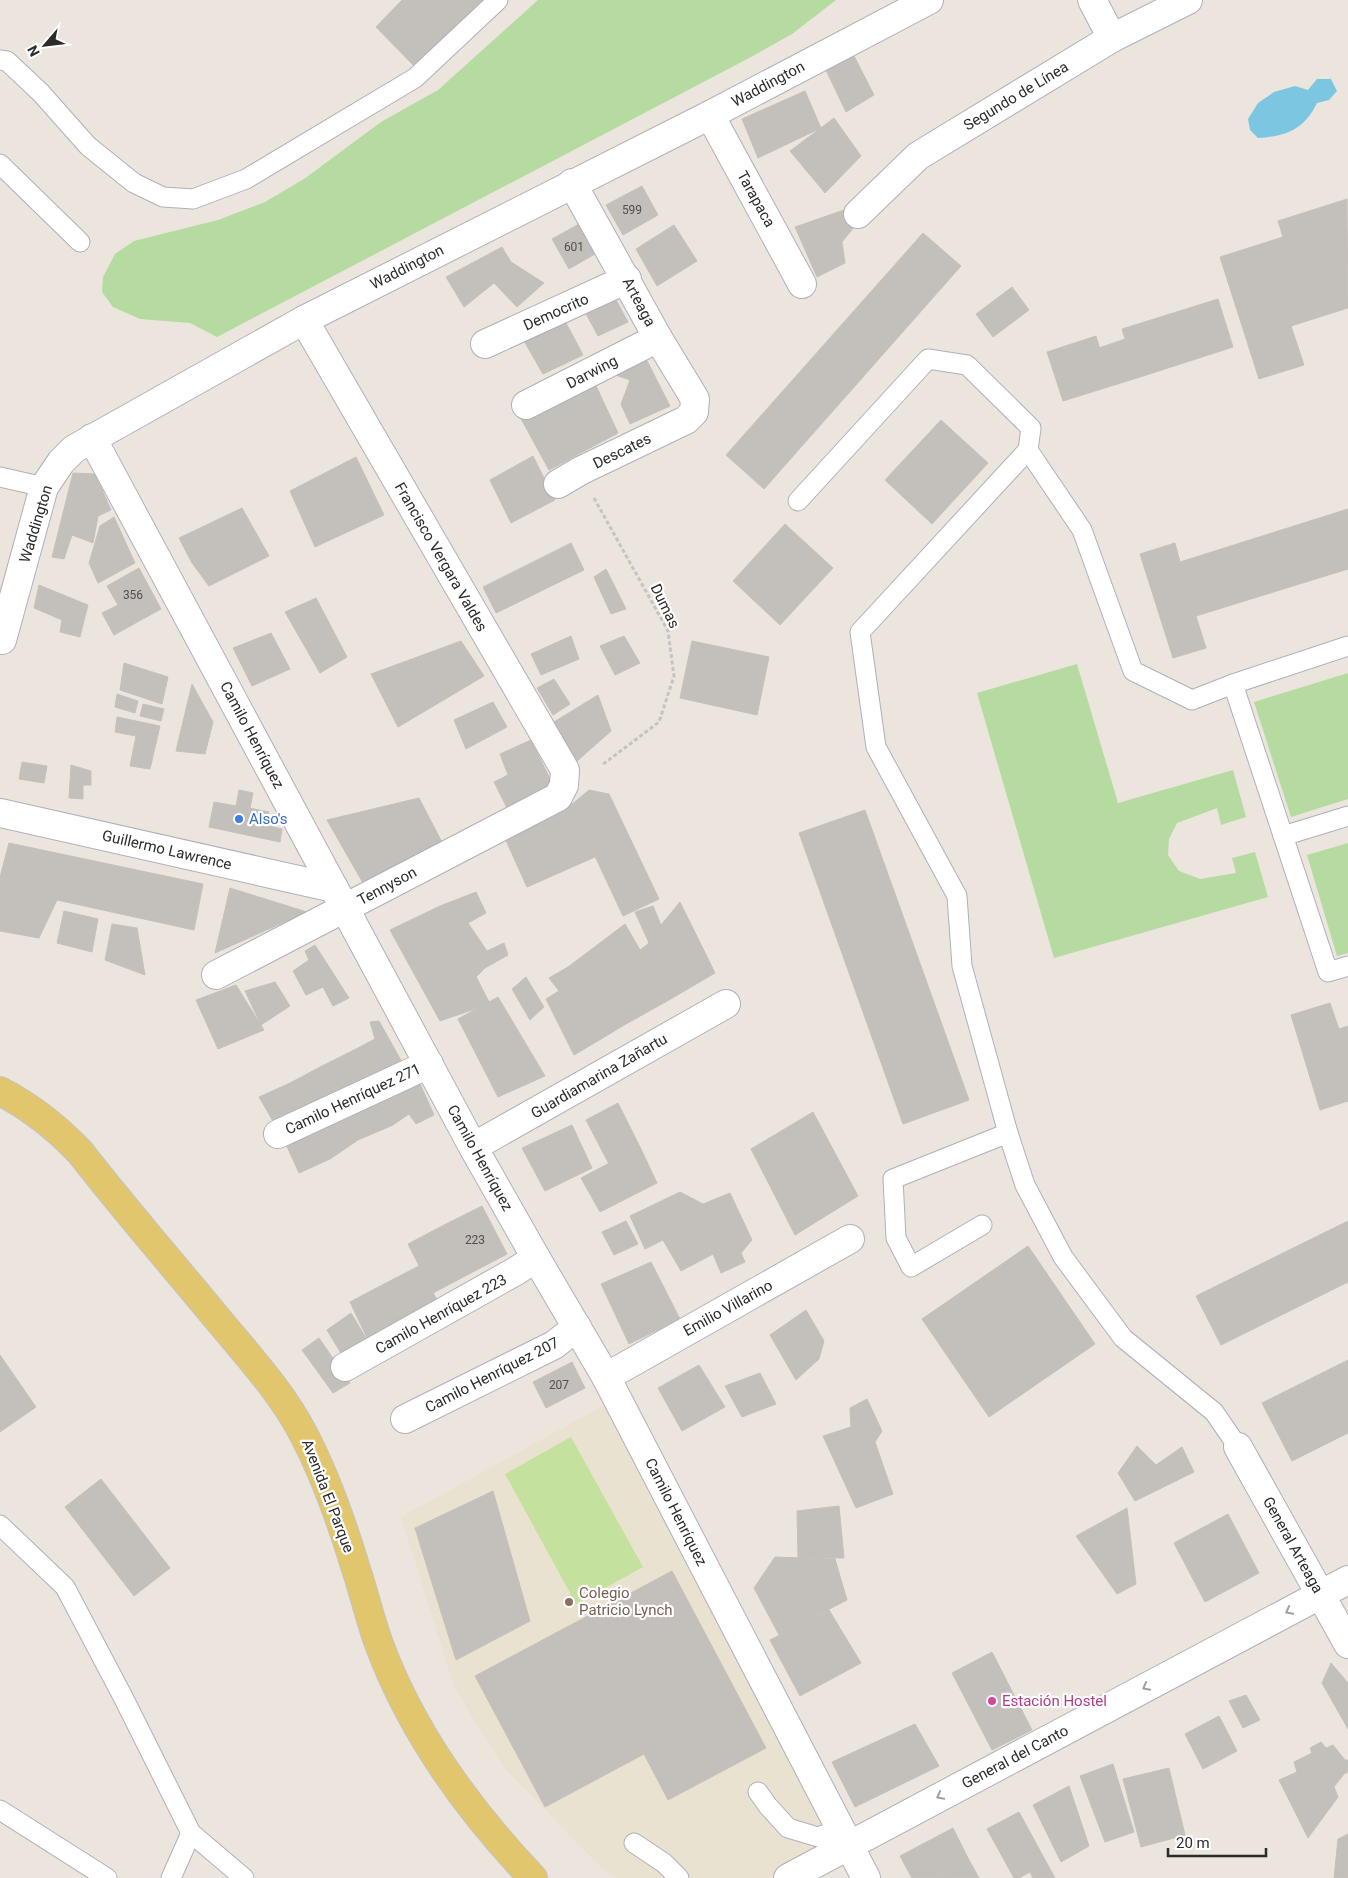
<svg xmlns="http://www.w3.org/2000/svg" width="1348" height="1878" font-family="Roboto,sans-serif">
<rect width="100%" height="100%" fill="#ebe5de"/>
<!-- education -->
<polygon fill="#eae2d0" points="610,1402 833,1847 768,1878 617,1878 603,1869 503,1767 454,1687 401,1517"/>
<!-- green -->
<g fill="#b5dba1">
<polygon points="538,0 836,0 792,34 751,57 217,337 190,323 140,319 113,307 102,292 103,277 115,254 134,241 218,220 265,202 304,179 381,122 438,90"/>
<polygon points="1077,664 1118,803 1233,770 1246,817 1221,825 1217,808 1177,823 1169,839 1168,855 1179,871 1200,879 1236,873 1232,858 1255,852 1268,897 1054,958 977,693"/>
<polygon points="1348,673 1348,799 1291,817 1254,702"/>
<polygon points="1348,843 1348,953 1337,956 1307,855"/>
</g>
<!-- pitch -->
<polygon fill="#c4e19e" points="571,1437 643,1567 576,1604 505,1474"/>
<!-- water -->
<path fill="#7dc6e1" d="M 1317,79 L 1331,79 L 1337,91 L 1329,100 L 1317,103 C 1304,130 1286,136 1258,138 L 1250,130 L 1248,119 L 1258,103 L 1274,92 L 1295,86 L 1308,90 Z"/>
<!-- building -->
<g fill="#c3bfbb" stroke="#c6c1b8">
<polygon points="402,0 484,0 416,68 376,27"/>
<polygon points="852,52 874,95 846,112 825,68"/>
<polygon points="805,91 821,128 758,158 742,119"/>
<polygon points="834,118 861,156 825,193 790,151"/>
<polygon points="642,186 658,215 623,235 606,205"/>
<polygon points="1347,199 1348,308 1291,326 1304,365 1259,379 1220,257 1283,237 1278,221"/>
<polygon points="844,210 854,227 842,242 845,263 817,277 795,227"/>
<polygon points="579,224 595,254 569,269 552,239"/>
<polygon points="674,225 697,261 657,286 636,249"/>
<polygon points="923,233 961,266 764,489 726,455"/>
<polygon points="502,247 511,262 544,283 517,307 494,283 464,307 446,277"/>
<polygon points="1012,287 1029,310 993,337 976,314"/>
<polygon points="615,298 628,322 598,336 584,310"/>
<polygon points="1218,299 1233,347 1137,378 1122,329"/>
<polygon points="565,321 583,355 543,374 524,341"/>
<polygon points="1096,336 1111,386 1063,401 1047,352"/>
<polygon points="1125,339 1137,378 1111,386 1099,348"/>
<polygon points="642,351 670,406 630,424 621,404 630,380 610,373"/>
<polygon points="591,375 618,433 549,470 519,415"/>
<polygon points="941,420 988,463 932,524 885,480"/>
<polygon points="533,456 555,500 511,523 490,480"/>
<polygon points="356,457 384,515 315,547 290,491"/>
<polygon points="73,473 95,474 111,510 98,516 93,543 72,535 64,559 52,557"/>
<polygon points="242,508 269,556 209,586 192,563 179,538"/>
<polygon points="1348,509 1348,569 1196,616 1206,648 1173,658 1140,554 1175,543 1180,562"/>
<polygon points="114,517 135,563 98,583 89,563 100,526"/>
<polygon points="785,524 833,568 780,625 733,581"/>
<polygon points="571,543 584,570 496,613 483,587"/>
<polygon points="139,568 161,609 114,635 102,613 118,605 107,586"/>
<polygon points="606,569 626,609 611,614 594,577"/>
<polygon points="39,585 88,605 80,637 60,632 62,620 34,608"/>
<polygon points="316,598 347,657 320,673 285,612"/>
<polygon points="271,633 290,669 252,686 233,648"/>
<polygon points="571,636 579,659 541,675 531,654"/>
<polygon points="624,636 640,663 615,675 600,646"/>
<polygon points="461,641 484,676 398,727 371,674"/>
<polygon points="692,641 769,657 757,715 680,698"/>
<polygon points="124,663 168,677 162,704 120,690"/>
<polygon points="554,679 570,704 553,715 537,688"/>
<polygon points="192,684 213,722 205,754 176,751"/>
<polygon points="117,694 138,701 135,713 115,707"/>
<polygon points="598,695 611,731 576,762 554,722"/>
<polygon points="493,702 507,727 466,749 454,720"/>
<polygon points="143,704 164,709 161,721 140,716"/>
<polygon points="117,717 160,726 150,769 130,766 136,736 115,732"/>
<polygon points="531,740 553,785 507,808 494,782 508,775 500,754"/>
<polygon points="22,762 47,766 44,783 19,779"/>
<polygon points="71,765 91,771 91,785 83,785 83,799 69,798"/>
<polygon points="239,790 253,793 250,808 269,812 266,825 282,829 280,842 209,827 214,802 236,806"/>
<polygon points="589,790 609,794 659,899 623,916 571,805"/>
<polygon points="419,798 445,848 367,890 327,820"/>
<polygon points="571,805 595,857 527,887 503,834"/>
<polygon points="865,810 969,1100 903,1124 799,833"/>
<polygon points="9,843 203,884 194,930 57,900 39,938 0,931 0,877"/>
<polygon points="230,888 307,912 215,953"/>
<polygon points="476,892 486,913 468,923 487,951 504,943 508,955 485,968 476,977 440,906"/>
<polygon points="680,902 715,973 669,1000 640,950 649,943 635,912 653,906 661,925"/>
<polygon points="440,906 489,1002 475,1009 440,1021 390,930"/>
<polygon points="64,911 98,919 92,952 57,943"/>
<polygon points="112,924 137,928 145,975 105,960"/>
<polygon points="625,924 669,1000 626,1024 592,949"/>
<polygon points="315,945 349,998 333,1006 323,987 306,995 293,971 309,960 305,951"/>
<polygon points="592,949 626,1024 601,1039 568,967"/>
<polygon points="568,967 601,1039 574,1055 546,999 559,991 549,978"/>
<polygon points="526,977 544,1007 530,1020 512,989"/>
<polygon points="275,982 290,1006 261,1025 245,991"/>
<polygon points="236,985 264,1030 218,1049 196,1000"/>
<polygon points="498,997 545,1076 498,1097 458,1019"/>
<polygon points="1330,1003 1339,1029 1348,1026 1348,1101 1320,1110 1291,1015"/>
<polygon points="379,1021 403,1064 370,1080 356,1049 375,1039 370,1022"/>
<polygon points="356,1049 370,1080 338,1096 322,1066"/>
<polygon points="322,1066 338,1096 305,1114 290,1083"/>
<polygon points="417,1077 434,1115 416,1124 409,1114 393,1125 377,1093"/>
<polygon points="290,1083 305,1114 277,1128 259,1097"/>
<polygon points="377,1093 393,1125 358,1140 345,1112"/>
<polygon points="618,1103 640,1147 609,1164 586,1120"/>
<polygon points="345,1112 358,1140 330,1159 315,1127"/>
<polygon points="813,1112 858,1196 795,1235 751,1149"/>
<polygon points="572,1125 592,1168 545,1191 522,1148"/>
<polygon points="315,1127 330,1159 299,1173 285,1142"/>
<polygon points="640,1147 657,1183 600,1212 581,1178"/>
<polygon points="680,1192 703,1204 730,1193 752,1240 741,1253 745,1262 721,1273 713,1254 681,1271 663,1240 645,1249 630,1216"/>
<polygon points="482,1206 507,1254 469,1274 444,1225"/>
<polygon points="626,1221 638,1244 614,1255 602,1232"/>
<polygon points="1348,1221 1348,1282 1221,1345 1196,1296"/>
<polygon points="444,1225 469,1274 433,1293 408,1244"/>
<polygon points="1028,1246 1095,1344 989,1417 922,1319"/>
<polygon points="651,1262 680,1319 629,1344 601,1284"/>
<polygon points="419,1266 438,1302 402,1320 384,1284"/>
<polygon points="384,1284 402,1320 368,1340 350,1302"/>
<polygon points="806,1310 824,1341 819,1359 796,1380 770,1335"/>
<polygon points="351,1313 370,1345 345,1360 327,1330"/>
<polygon points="319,1338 350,1383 333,1393 302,1350"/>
<polygon points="0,1355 36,1407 0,1432"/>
<polygon points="1348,1360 1348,1433 1292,1461 1262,1403"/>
<polygon points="572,1362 585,1388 546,1408 533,1382"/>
<polygon points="699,1365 725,1407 682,1431 658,1388"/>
<polygon points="760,1373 776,1404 742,1417 725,1386"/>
<polygon points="867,1399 882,1431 875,1442 893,1494 856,1508 823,1436 851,1427 850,1408"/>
<polygon points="1137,1446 1156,1465 1182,1447 1194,1472 1135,1501 1118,1473"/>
<polygon points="101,1479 170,1568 134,1596 65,1507"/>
<polygon points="493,1491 530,1621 456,1660 415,1528"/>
<polygon points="839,1506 844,1558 798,1558 797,1511"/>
<polygon points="1127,1508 1136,1584 1117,1594 1076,1536"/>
<polygon points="1228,1514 1259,1573 1205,1602 1174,1543"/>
<polygon points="775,1557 835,1559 847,1600 779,1635 754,1588"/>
<polygon points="672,1571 766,1748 668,1800 644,1754 545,1807 475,1676"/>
<polygon points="829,1610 861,1663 800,1696 770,1640"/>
<polygon points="992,1652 1032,1730 992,1750 952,1673"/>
<polygon points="1331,1663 1348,1683 1348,1729 1322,1683"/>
<polygon points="1246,1695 1260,1720 1243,1728 1229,1701"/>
<polygon points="1219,1716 1237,1751 1203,1769 1185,1734"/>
<polygon points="915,1724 939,1766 855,1807 832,1762"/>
<polygon points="1321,1742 1326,1748 1333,1745 1345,1760 1348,1760 1348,1772 1344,1774 1334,1787 1338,1797 1308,1838 1279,1780 1297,1772 1294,1762 1312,1753 1310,1748"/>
<polygon points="1113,1764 1134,1832 1105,1842 1080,1776"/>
<polygon points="1169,1768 1185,1835 1141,1847 1123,1779"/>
<polygon points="1069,1786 1089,1846 1061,1862 1033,1805"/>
<polygon points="1019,1812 1055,1878 1033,1878 1030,1872 1019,1878 1014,1878 987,1829"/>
<polygon points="953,1828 969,1860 935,1878 912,1878 900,1856"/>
<polygon points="1348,1834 1348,1878 1334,1878 1338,1839"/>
<polygon points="969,1860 979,1878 935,1878"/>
</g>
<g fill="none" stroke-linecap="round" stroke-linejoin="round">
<defs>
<g id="lane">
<polyline points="0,60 7,61 41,93 88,146 134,183 163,197 193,199 246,179 415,78 498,0"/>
<polyline points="0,164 80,242"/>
<polyline points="1028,450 1082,530 1133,671 1192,700 1233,684"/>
<polyline points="0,477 44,487"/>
<polyline points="798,501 928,359 967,365 1031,428 1028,450 860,632 876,747 957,896 962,966 1008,1133 1025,1185 1063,1257 1123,1338 1214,1412 1238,1447"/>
<polyline points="1348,646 1233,684 1328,972 1348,966"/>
<polyline points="1283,836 1348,816"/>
<polyline points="982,1225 911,1267 896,1238 893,1179 1008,1133"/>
<polyline points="0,1525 65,1587 123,1697 191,1833 171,1878"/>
<polyline points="758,1792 768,1806 788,1828 818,1837 841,1829"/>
<polyline points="0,1810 107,1878"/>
<polyline points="191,1833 244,1878"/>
<polyline points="634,1843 664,1863 679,1878"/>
</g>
<g id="street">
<polyline points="1092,0 1112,38"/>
<polyline points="710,115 802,284"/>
<polyline points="858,214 918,156 1112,38 1188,0"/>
<polyline points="485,344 627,279"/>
<polyline points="526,405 658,338"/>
<polyline points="92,438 473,1147 536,1258 606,1377 866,1878"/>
<polyline points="558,484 580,471 686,420 694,412 695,399 658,338 572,183"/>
<polyline points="2,640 44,487 61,462 74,449 304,320 710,115 929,0"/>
<polyline points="0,813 334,888"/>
<polyline points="216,975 558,797 564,785 565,770 304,320"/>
<polyline points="278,1134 429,1064"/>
<polyline points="473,1147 726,1004"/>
<polyline points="345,1367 516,1271 536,1258"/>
<polyline points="606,1377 850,1239"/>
<polyline points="405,1419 554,1345 577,1327"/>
<polyline points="1238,1447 1348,1644"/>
<polyline points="788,1878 1348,1580"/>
</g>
<path id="primary" d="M 0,1091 C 31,1107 56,1127 80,1152 C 125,1210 174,1266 221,1323 C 251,1359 283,1394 304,1435 C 326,1477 342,1523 356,1569 C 364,1593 370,1619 379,1644 C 412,1733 468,1810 533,1878"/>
</defs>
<!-- lane casing -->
<use href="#lane" stroke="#afb0b9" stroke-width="21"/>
<!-- street casing -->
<use href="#street" stroke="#afb0b9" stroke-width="30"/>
<!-- primary casing -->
<use href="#primary" stroke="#c4c4c4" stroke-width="30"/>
<!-- path -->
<polyline stroke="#c4c4c4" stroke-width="3" stroke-dasharray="4 2.5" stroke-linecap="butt" points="594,498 668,631 674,676 659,722 602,765"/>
<!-- lane -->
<use href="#lane" stroke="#fff" stroke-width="19"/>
<!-- street -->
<use href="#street" stroke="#fff" stroke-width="28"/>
<!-- primary -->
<use href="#primary" stroke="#e1c66d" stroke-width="28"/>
</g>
<!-- one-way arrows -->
<defs><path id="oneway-chevron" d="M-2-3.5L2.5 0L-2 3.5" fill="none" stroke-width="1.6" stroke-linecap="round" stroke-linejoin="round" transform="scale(1.25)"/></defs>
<g stroke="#a0a0a0">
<use href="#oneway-chevron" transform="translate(1289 1611) rotate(152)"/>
<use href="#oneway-chevron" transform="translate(1146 1687) rotate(152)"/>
<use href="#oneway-chevron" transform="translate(940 1796) rotate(152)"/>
</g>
<!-- markers -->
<circle fill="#3f7fe0" stroke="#fff" stroke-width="2" cx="239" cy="819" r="5"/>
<circle fill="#8d6e63" stroke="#fff" stroke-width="2" cx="569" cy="1602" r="5"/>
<circle fill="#d1479c" stroke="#fff" stroke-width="2" cx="992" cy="1701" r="5"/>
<g text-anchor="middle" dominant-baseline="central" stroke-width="4.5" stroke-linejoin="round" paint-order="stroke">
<!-- number labels -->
<g font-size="12" fill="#51504f">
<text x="632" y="210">599</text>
<text x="574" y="247">601</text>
<text x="133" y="595">356</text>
<text x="475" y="1240">223</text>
<text x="559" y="1385">207</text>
</g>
<!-- street labels -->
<g font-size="15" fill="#2b2b2b" stroke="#fff">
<text transform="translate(768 84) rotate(-28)">Waddington</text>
<text transform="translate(1016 96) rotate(-31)">Segundo de Línea</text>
<text transform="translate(756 199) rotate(61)">Tarapaca</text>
<text transform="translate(407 267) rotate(-27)">Waddington</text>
<text transform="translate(639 302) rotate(62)">Arteaga</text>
<text transform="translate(556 312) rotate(-24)">Democrito</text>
<text transform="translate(592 372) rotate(-27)">Darwing</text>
<text transform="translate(622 451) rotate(-26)">Descates</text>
<text transform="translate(36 524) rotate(-73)">Waddington</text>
<text transform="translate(441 557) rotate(60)">Francisco Vergara Valdes</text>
<text transform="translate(665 606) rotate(64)">Dumas</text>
<text transform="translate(252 735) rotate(62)">Camilo Henríquez</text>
<text transform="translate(167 850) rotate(13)">Guillermo Lawrence</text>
<text transform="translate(387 886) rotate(-28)">Tennyson</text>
<text transform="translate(599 1076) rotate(-30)">Guardiamarina Zañartu</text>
<text transform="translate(353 1099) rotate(-25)">Camilo Henríquez 271</text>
<text transform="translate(480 1158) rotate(61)">Camilo Henríquez</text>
<text transform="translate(728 1308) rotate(-29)">Emilio Villarino</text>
<text transform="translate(441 1314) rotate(-29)">Camilo Henríquez 223</text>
<text transform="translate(492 1375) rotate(-27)">Camilo Henríquez 207</text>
<text transform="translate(328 1496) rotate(69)">Avenida El Parque</text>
<text transform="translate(676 1512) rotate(63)">Camilo Henríquez</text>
<text transform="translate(1293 1545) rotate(61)">General Arteaga</text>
<text transform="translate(1015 1757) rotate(-28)">General del Canto</text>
</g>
<!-- shop labels -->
<g font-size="15" fill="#366cbe" stroke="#fff" text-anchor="start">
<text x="249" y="819">Also's</text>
</g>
<!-- education labels -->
<g font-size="15" fill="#785e54" stroke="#fff" text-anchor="start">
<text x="579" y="1593">Colegio<tspan x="579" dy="17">Patricio Lynch</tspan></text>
</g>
<!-- hotel labels -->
<g font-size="15" fill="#b23c85" stroke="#fff" text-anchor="start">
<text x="1002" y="1701">Estación Hostel</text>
</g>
</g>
<!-- north arrow -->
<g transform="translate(45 45) rotate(242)" stroke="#ffffff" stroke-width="4" paint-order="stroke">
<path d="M0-4L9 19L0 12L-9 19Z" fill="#2b2b2b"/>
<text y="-8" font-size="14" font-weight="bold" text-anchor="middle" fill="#2b2b2b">N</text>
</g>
<!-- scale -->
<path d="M1168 1848v8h98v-8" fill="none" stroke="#2b2b2b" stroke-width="2.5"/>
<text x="1176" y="1848" font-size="15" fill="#2b2b2b" stroke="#ffffff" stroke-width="4" paint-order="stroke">20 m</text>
</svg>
